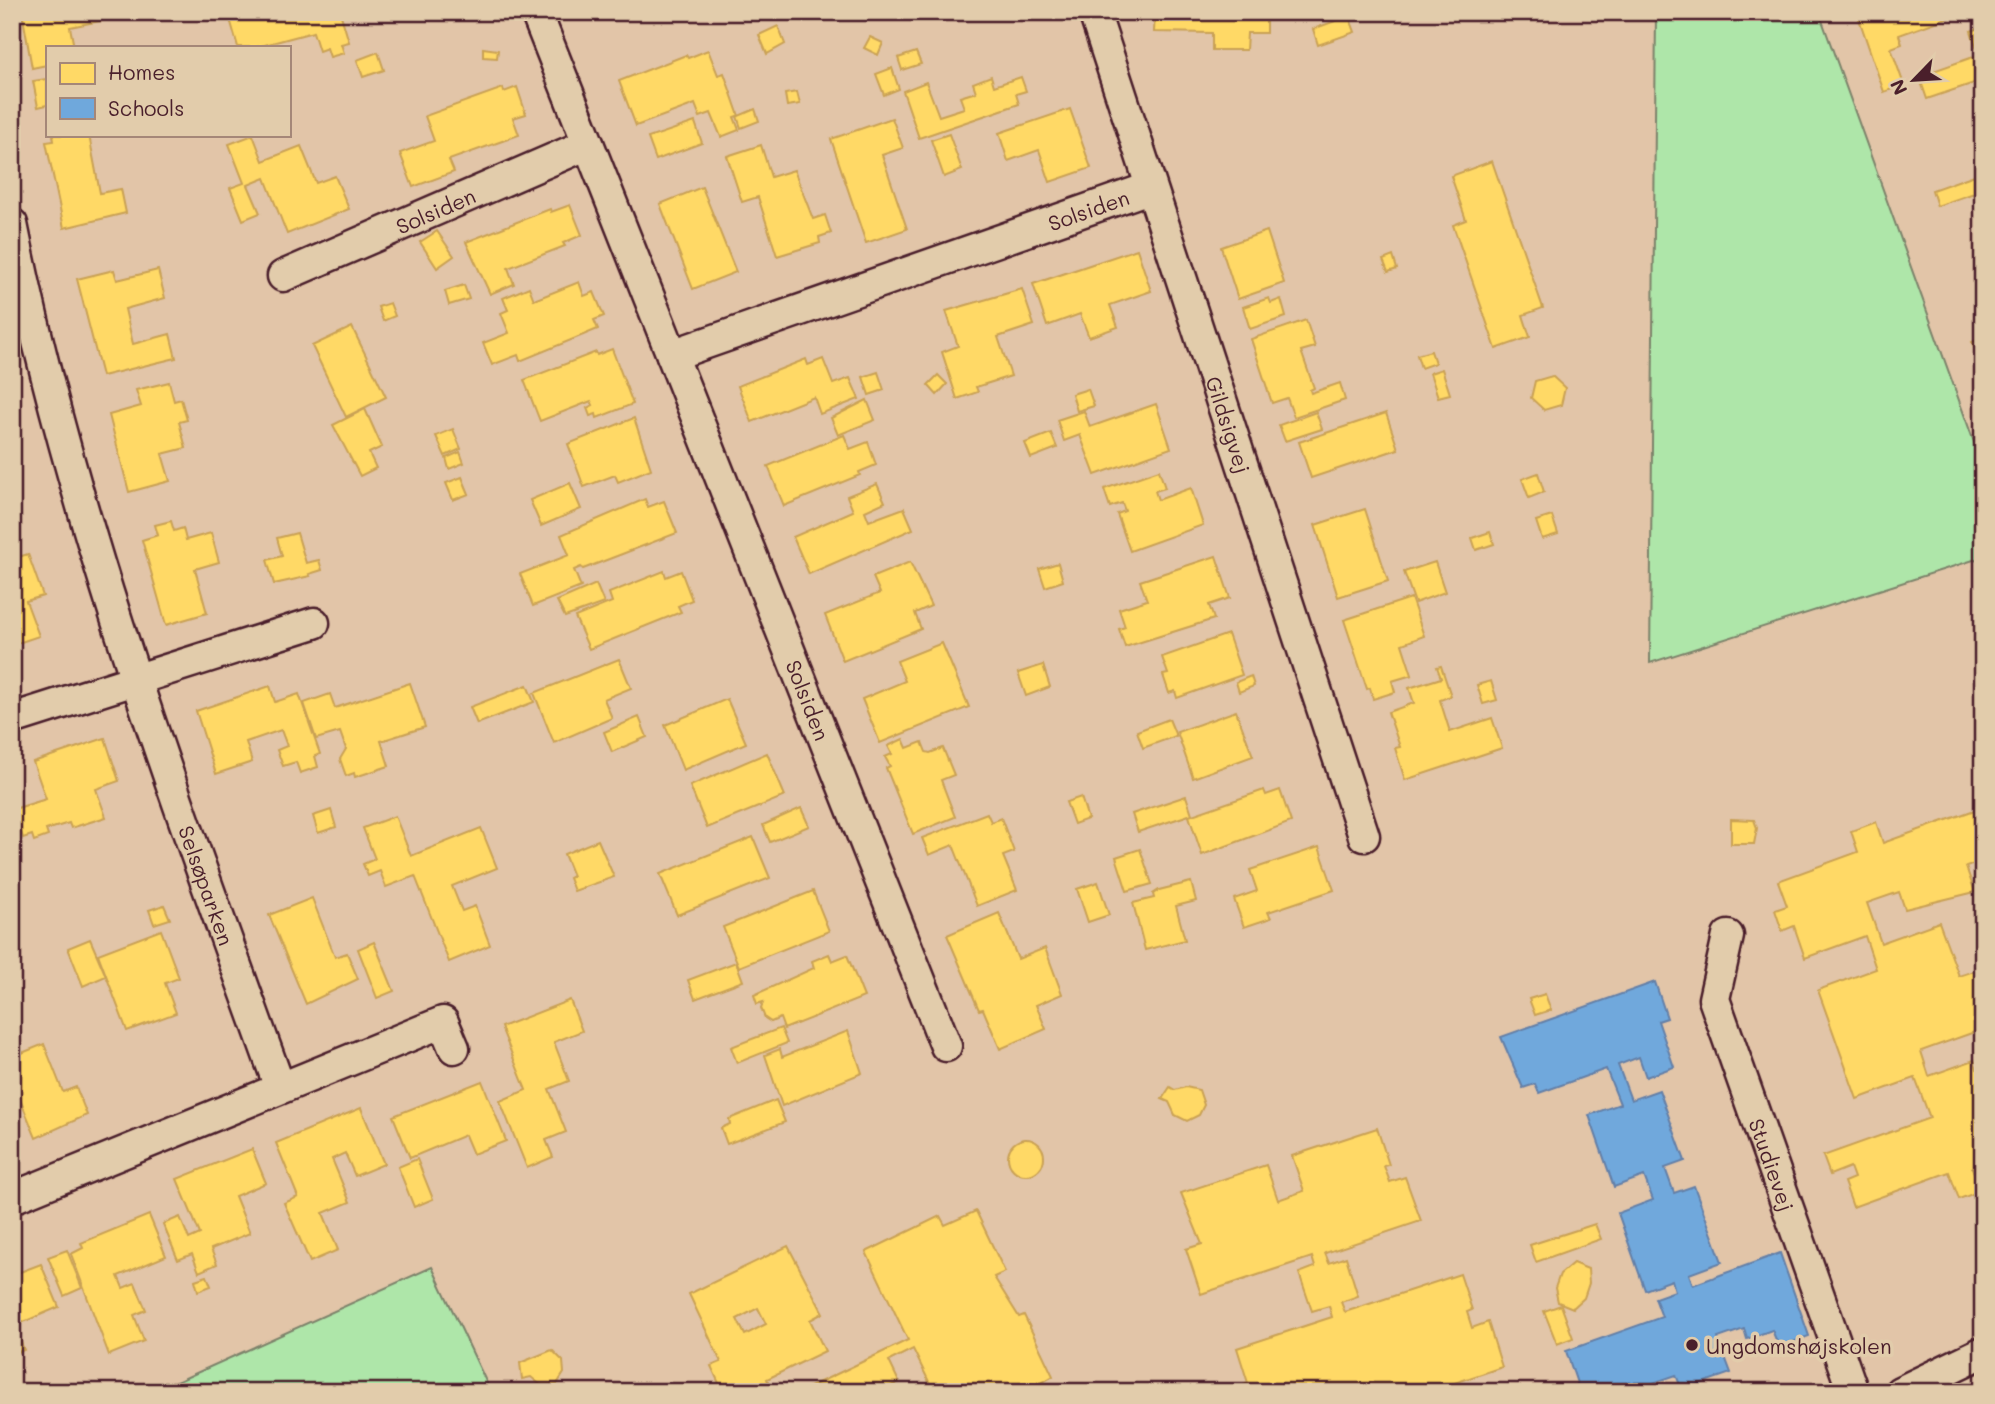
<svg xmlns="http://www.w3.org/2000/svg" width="1995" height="1404" font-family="Mali,sans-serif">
<rect width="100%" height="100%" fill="#e2c5a8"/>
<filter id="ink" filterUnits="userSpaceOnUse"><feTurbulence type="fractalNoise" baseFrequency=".0143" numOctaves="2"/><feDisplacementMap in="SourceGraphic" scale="14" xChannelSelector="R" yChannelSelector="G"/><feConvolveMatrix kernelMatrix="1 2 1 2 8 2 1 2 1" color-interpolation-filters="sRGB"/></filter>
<g filter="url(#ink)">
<!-- green -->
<g fill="#aee6a9" stroke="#7c826a" stroke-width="2">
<polygon points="1656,12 1819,12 1983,467 1983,557 1650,663"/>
<polygon points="432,1267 491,1392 154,1392"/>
</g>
<!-- homes -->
<g fill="#ffd966" stroke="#c9a154" stroke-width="2" fill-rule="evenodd">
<polygon points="22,12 109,12 110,19 70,27 74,47 47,47 47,65 32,68"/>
<polygon points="228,12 340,12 349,42 341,44 344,53 330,57 327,48 319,51 313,32 257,47 238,47"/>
<polygon points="1155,12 1266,12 1266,33 1247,33 1246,50 1212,50 1212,33 1154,32"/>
<polygon points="1964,12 1899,35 1902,44 1891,48 1904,85 1884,92 1857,13"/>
<polygon points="1349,16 1355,32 1318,45 1313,29"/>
<polygon points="778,26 785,44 767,54 759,35"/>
<polygon points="1983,27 1983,80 1927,99 1919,76 1979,55 1971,31"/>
<polygon points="870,37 883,43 878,55 864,48"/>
<polygon points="483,48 498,50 497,58 483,57"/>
<polygon points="708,50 718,75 724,73 739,116 755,109 759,121 741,128 737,116 734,117 739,130 721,137 711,113 700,117 695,104 636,126 619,81 686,55 688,58"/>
<polygon points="378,52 384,70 363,77 357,60"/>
<polygon points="916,52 921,64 902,70 898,58"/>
<polygon points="892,68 899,89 884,95 876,74"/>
<polygon points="991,76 994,86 1021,77 1026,91 1016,94 1019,104 919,138 903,91 926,82 939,116 964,108 960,97 976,92 973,83"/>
<polygon points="47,79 47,105 38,107 33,81"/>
<polygon points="517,87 526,114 513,118 519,135 449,160 454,172 413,187 400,153 434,141 425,116 503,88 504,92"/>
<polygon points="797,92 800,104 787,106 785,94"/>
<polygon points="1070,109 1091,168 1050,182 1039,150 1008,161 999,133"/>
<polygon points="892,118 903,148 882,155 907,229 866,243 831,139"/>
<polygon points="695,122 702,143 656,160 648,138"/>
<polygon points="949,134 962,170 944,177 931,140"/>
<polygon points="53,135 89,135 100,193 121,189 126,213 64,228 46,142 54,141"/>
<polygon points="253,135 263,161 301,146 316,183 335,176 349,209 287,234 265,178 248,185 260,213 243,220 230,188 244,183 229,144"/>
<polygon points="761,145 771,177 794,170 813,219 825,215 831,233 819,237 820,243 777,256 758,197 742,202 727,156"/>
<polygon points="1492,161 1543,308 1523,315 1530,337 1496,349 1453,225 1466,220 1451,176"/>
<polygon points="1983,172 1983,190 1937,206 1932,190"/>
<polygon points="702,187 736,272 693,289 660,204"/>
<polygon points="570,205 582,235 563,243 565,246 508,268 514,284 490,294 466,242 550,209 551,212"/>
<polygon points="437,231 454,256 437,268 420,242"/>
<polygon points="1267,231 1284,283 1238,299 1221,247"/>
<polygon points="1137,249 1151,291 1110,305 1118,327 1089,337 1080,314 1047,326 1033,284"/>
<polygon points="1393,256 1397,269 1388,272 1383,260"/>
<polygon points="114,270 117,280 158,270 165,298 125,309 133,344 170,334 176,358 102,376 77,279"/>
<polygon points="579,282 584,296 594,292 604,316 594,320 598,329 520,361 518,355 492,365 483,343 509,333 501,313 508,310 503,298 529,287 534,300"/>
<polygon points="464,285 469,299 449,305 445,291"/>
<polygon points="1022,289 1034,325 998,337 1011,376 976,387 978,392 957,399 942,352 958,346 946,311"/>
<polygon points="1269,298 1271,303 1281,299 1286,317 1250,329 1243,307"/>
<polygon points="390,303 395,316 383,321 378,307"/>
<polygon points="1306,320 1315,347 1301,351 1314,388 1310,390 1311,393 1340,383 1345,400 1294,417 1287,398 1272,403 1251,339"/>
<polygon points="352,327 386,397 346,417 312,346"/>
<polygon points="1983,338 1983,370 1972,342"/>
<polygon points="612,349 633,404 597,418 596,414 590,416 587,408 593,405 591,401 540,421 524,380 596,352 597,355"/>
<polygon points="1431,351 1435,363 1421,368 1417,355"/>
<polygon points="806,359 808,365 823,359 833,384 850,378 859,399 820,414 814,397 752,422 738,386"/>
<polygon points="1442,369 1450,394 1438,397 1430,373"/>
<polygon points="878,372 884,390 869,395 863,377"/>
<polygon points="938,375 947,384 937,395 928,385"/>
<polygon points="1552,376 1565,388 1561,405 1544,410 1531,398 1535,381"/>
<polygon points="169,382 174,401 181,399 187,420 179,422 186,448 162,454 170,481 129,492 109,415 141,406 136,390"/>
<polygon points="1088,389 1094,406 1077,411 1072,394"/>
<polygon points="867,400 875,420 838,435 831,418"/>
<polygon points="1156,404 1171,448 1095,475 1080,435 1064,441 1057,420 1084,411 1090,427"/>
<polygon points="365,409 382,447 369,453 376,468 360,476 333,425"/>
<polygon points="1316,412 1322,429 1285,441 1279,425"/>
<polygon points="1386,413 1398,449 1311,478 1299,442"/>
<polygon points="634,418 651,469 618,482 615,475 584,487 568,444"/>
<polygon points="453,429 461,449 445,456 436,436"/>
<polygon points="1051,433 1057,448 1031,458 1025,443"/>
<polygon points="844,435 850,449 868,442 876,465 859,472 860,475 784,506 768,466"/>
<polygon points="460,452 464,463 449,469 446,458"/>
<polygon points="1159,470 1165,488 1155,491 1158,500 1191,488 1203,525 1130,551 1117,514 1125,511 1122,503 1110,507 1104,489"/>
<polygon points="1538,473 1544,492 1529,498 1522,479"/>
<polygon points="462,477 469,494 453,500 446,483"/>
<polygon points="570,483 581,509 541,526 530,500"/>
<polygon points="877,484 885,502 865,511 869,521 904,508 913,529 809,574 793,537 853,511 847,496"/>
<polygon points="645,499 648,507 664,501 677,533 583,569 581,567 574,570 581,587 533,606 520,574 569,555 561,535"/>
<polygon points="1365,509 1388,581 1338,597 1315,525"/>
<polygon points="1552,516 1558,534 1542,539 1536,521"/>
<polygon points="171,521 174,531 183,528 186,540 211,533 219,562 195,569 207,613 166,625 142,540 158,535 155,525"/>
<polygon points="1490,532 1494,544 1476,550 1472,538"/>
<polygon points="297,533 306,563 319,560 322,570 309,574 310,576 274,584 267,560 282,556 277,538"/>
<polygon points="28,554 43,596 26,601 39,636 12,645 12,559"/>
<polygon points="1216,556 1230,598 1209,605 1214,619 1125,647 1119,629 1125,627 1119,609 1147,600 1140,581"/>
<polygon points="910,562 931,606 915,613 921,629 843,661 825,615 880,593 873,577"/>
<polygon points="1435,562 1445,592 1415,603 1404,572"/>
<polygon points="1058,563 1063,581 1045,587 1039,569"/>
<polygon points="664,571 666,577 681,571 692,600 678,606 681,612 589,649 575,617 612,602 609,593"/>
<polygon points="596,584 604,603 565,617 557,601"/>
<polygon points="1411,598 1424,636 1402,644 1412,675 1392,681 1395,692 1373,699 1370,688 1367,689 1344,620"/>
<polygon points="1228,634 1242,675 1177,698 1175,691 1169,693 1163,675 1168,674 1162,657"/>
<polygon points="942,643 969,707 880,743 862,699 905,681 897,661"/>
<polygon points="619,659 631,688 604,699 612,718 554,743 534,693"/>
<polygon points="1043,665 1050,687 1026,696 1018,673"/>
<polygon points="1441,666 1451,696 1440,700 1450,732 1492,718 1502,748 1405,780 1395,748 1400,747 1388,712 1414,703 1409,688 1441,678 1437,667"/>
<polygon points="1251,676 1254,686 1239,692 1236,682"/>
<polygon points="1491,681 1497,700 1483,704 1477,685"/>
<polygon points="410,683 425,727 381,741 389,766 355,777 354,773 346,776 340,759 346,749 340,732 316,739 304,703 330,694 335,708"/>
<polygon points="527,685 534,702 477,724 470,707"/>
<polygon points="270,686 275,702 299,694 320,754 315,756 318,767 300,773 296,762 283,766 277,750 287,746 281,730 246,742 252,762 216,774 196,711"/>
<polygon points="727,699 746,743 683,770 665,725"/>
<polygon points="1236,711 1253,756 1193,778 1177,732"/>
<polygon points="639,717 647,737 612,752 604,732"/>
<polygon points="1169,719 1176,736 1143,748 1137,731"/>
<polygon points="105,738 119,781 96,789 106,817 71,828 69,823 46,830 48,836 34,841 32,835 23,838 14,809 46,799 33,762"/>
<polygon points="903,739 907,748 922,742 926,752 930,753 943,748 954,775 941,780 955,817 913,834 886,768 890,766 885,757 892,754 888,746"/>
<polygon points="767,753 785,796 707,828 690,786"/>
<polygon points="1264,790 1266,795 1280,790 1291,822 1202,855 1189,816"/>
<polygon points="1186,796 1192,814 1138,832 1132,814"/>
<polygon points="1081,797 1088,819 1074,824 1066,802"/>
<polygon points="1983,807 1983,861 1966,867 1975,892 1905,909 1899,892 1867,903 1881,943 1939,922 1959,976 1980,969 1983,1029 1921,1051 1929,1076 1974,1060 1977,1069 1983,1067 1983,1165 1972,1168 1981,1191 1959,1199 1949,1172 1853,1207 1844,1182 1854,1178 1850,1167 1830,1175 1823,1156 1930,1118 1915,1078 1857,1099 1818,990 1876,969 1865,936 1805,958 1794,926 1782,931 1775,910 1787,906 1778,881 1858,852 1851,831 1876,822 1883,843"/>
<polygon points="801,808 809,826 770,842 763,825"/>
<polygon points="331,810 336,827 318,833 313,816"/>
<polygon points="987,813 991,822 1001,818 1014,852 1003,856 1017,890 977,906 953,845 929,855 922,838"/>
<polygon points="395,816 411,856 481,828 497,868 452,886 462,911 475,906 490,945 449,962 415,876 386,887 380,871 368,876 363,864 375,859 363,828"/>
<polygon points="1731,819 1754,820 1757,828 1754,844 1731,844"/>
<polygon points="753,837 770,878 677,915 660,874"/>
<polygon points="598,840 614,877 574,891 569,878 573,876 564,854"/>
<polygon points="1319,847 1334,890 1268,912 1271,918 1244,927 1234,899 1257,891 1250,870"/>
<polygon points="1140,849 1152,884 1127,891 1116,857"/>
<polygon points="1098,882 1109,915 1088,922 1077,889"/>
<polygon points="1191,882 1196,901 1176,906 1185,940 1145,950 1133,903 1154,898 1153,894 1159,890"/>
<polygon points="813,891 829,931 739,967 723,927"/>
<polygon points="312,898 335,957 347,953 358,979 306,1004 269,915"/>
<polygon points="164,905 170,919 154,924 149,910"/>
<polygon points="999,913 1018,959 1045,948 1062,994 1036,1005 1046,1029 1000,1049 983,1009 979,1010 947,935"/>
<polygon points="161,930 179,978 165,983 176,1013 127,1031 98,954"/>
<polygon points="90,939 106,976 83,986 68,948"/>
<polygon points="374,942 394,991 377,998 358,949"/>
<polygon points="829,954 832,961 847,955 864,997 784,1029 780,1018 771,1022 765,1018 761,1008 763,1002 757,1004 754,995 814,968 812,961"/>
<polygon points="736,962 743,981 695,999 688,980"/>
<polygon points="1545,994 1551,1010 1535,1015 1529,999"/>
<polygon points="570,1000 582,1031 554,1042 569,1081 549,1089 566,1132 546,1140 553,1157 527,1168 500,1101 526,1090 501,1027"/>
<polygon points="781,1028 787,1043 737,1063 731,1047"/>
<polygon points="848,1031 862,1073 782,1106 765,1055 780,1049 782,1057"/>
<polygon points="44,1044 63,1092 76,1087 87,1115 36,1138 12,1080 12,1057"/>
<polygon points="482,1081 506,1141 473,1154 465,1135 410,1158 393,1116"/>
<polygon points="1170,1087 1175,1090 1186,1087 1199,1090 1204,1105 1199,1115 1187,1121 1175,1115 1169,1102 1162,1099"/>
<polygon points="776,1100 785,1122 727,1144 721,1128 730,1124 729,1119"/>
<polygon points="361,1108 384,1164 355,1176 345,1153 332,1159 350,1202 323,1213 338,1250 310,1262 284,1203 298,1197 276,1143"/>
<polygon points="1377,1128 1389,1165 1384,1166 1390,1182 1405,1177 1421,1221 1325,1253 1329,1263 1346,1257 1358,1296 1341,1302 1345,1312 1460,1274 1472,1310 1467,1312 1472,1328 1488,1322 1502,1367 1428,1392 1246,1392 1244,1385 1248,1383 1237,1348 1332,1317 1329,1306 1312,1311 1299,1273 1315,1267 1312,1257 1201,1294 1186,1249 1202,1244 1181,1193 1266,1165 1278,1200 1304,1191 1292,1156"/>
<circle cx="1026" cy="1157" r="18"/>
<polygon points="252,1149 266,1183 235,1196 250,1233 211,1249 217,1264 199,1272 192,1254 178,1260 163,1224 180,1217 189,1239 200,1234 177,1179"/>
<polygon points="417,1159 433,1199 414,1207 398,1167"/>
<polygon points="976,1211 1005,1272 994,1277 1019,1317 1024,1315 1053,1376 1026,1392 934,1392 913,1349 889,1361 899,1382 887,1388 889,1392 799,1392 908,1340 866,1252 940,1216 945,1225"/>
<polygon points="149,1215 166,1256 118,1276 123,1288 135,1283 146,1310 134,1315 144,1341 109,1355 71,1254 83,1248 81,1243"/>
<polygon points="1595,1224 1601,1239 1536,1262 1530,1245"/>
<path d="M 788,1246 L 823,1313 L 810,1320 L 825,1351 L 767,1379 L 773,1392 L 761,1392 L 757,1383 L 739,1392 L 723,1392 L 711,1366 L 721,1362 L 689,1294 ZM 758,1308 L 766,1324 L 745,1335 L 737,1319 Z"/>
<polygon points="67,1250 82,1288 64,1296 48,1257"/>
<polygon points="1573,1263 1588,1269 1589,1283 1584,1298 1573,1308 1558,1302 1555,1288 1560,1274"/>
<polygon points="41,1264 59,1307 14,1326 24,1350 12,1354 12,1275"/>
<polygon points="207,1276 211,1286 198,1291 195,1280"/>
<polygon points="1561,1305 1573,1338 1557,1344 1544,1311"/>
<polygon points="552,1350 563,1361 564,1373 557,1384 543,1387 531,1377 522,1379 520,1363"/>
</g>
<!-- schools -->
<polygon fill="#6fa8dc" stroke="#647fa7" stroke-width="2" points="1655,982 1667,1018 1658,1021 1674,1067 1646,1077 1639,1057 1618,1065 1631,1100 1659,1090 1685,1161 1665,1168 1674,1193 1694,1186 1722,1262 1689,1274 1693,1285 1780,1253 1809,1336 1779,1347 1772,1330 1747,1339 1744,1329 1718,1338 1731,1373 1682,1390 1676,1375 1650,1384 1653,1392 1580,1392 1566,1351 1662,1317 1655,1298 1675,1291 1672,1280 1645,1290 1618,1213 1653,1200 1644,1176 1614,1187 1589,1115 1620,1104 1606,1069 1539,1093 1535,1084 1523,1088 1501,1037"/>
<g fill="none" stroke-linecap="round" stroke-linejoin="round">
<defs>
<g id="minor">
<path id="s1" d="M 536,12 L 946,1046"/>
<path id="s2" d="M 1094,12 L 1364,836"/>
<path id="s3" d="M 12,224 C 71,521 178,804 280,1088"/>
<path id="s4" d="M 283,276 L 588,144"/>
<path id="s5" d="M 672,355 L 1149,188"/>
<polyline points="12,719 314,623"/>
<path id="s6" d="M 1728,936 L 1714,999 L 1853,1392"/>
<polyline points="12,1198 443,1022 454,1048"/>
<polyline points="1900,1392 1983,1352"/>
</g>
</defs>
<!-- minor casing -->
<use href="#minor" stroke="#4a1f2b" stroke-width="35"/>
<!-- minor -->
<use href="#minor" stroke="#e2ccab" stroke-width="30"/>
</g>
</g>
<!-- markers -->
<circle fill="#4a1f2b" stroke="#e2ccab" stroke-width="2.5" cx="1692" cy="1345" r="7"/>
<g text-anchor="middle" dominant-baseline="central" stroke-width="7" stroke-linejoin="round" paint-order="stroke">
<!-- street labels -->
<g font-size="21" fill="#4a1f2b" stroke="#e2ccab">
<text stroke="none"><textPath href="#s5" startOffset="441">Solsiden</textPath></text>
<text stroke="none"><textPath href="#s4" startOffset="166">Solsiden</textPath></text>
<text stroke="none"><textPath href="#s2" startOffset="434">Gildsigvej</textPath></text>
<text stroke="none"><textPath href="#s1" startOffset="740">Solsiden</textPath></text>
<text stroke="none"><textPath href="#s3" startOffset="690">Selsøparken</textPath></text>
<text stroke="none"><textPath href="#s6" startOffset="240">Studievej</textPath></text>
</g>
<!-- poi labels -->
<g font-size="21" fill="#4a1f2b" stroke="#e2ccab" text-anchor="start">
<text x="1706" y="1345">Ungdomshøjskolen</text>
</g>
</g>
<!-- margin -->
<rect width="1995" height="1404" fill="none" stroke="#e2ccab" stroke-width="42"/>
<rect x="21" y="21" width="1953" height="1362" fill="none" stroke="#4a1f2b" stroke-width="2.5" filter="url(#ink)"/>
<!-- legend -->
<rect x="46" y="46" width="245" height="91" fill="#e2ccab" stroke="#a58778" stroke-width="2"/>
<rect x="60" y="63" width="35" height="21" fill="#ffd966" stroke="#a58778" stroke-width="2"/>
<text x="108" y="80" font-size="21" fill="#4a1f2b">Homes</text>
<rect x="60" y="98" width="35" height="21" fill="#6fa8dc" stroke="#a58778" stroke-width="2"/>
<text x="108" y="116" font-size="21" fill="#4a1f2b">Schools</text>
<!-- north arrow -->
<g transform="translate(1914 80) rotate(245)" stroke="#e2ccab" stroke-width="5" paint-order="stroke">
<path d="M0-5L12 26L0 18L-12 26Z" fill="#4a1f2b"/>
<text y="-10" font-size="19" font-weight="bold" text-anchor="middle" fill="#4a1f2b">N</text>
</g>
</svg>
